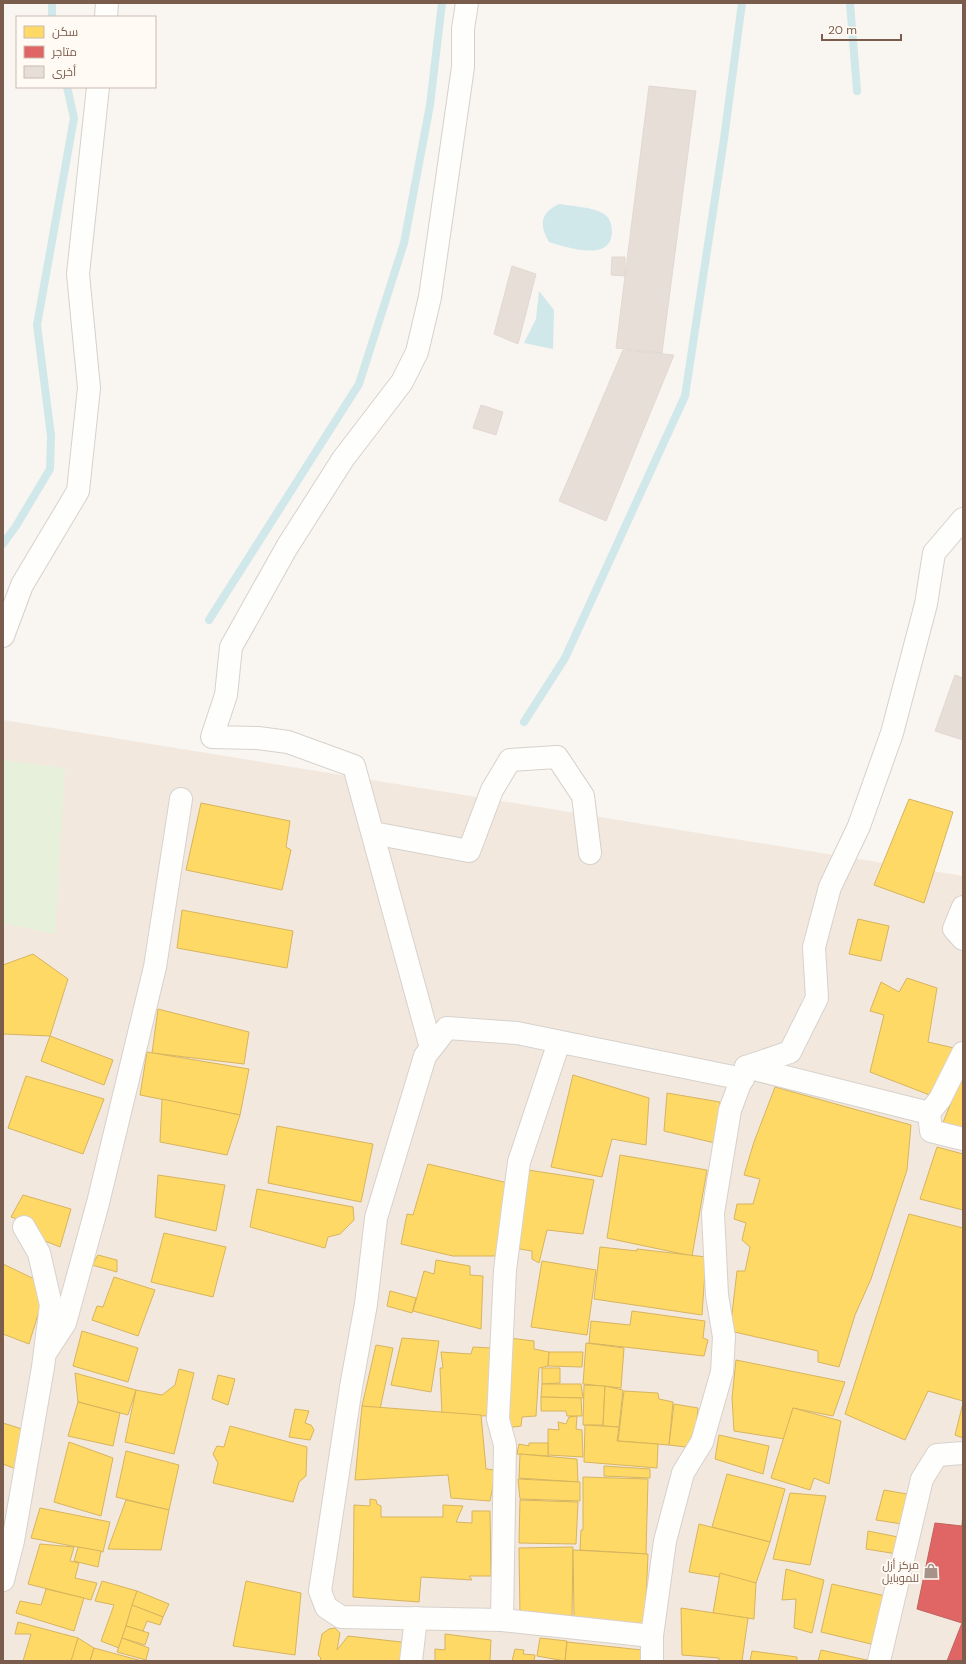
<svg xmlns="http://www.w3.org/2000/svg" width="966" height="1664" font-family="'DM Sans',Cairo,sans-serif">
<rect width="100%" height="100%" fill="#f9f5f0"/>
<!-- residential -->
<polygon fill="#f2e8de" points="3,720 963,876 963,1661 3,1661"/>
<!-- green -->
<polygon fill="#e7f0db" points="3,760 65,768 55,934 3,923"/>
<!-- water -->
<g fill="#d0e8ea">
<path d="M 559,204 C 571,206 594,207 604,214 C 610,218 612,225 612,232 C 611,263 566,247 549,242 C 539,225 540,213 559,204 Z"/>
<polygon points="539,291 554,310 553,349 524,343 536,319"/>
</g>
<!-- homes -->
<g fill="#ffd966" stroke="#d7b45e">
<polygon points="909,799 953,812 924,903 874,885"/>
<polygon points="201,803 290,821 286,847 291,850 282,890 186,870"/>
<polygon points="182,910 293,931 287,968 177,948"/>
<polygon points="858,919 889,926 881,961 849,954"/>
<polygon points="33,954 68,979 50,1036 3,1034 3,965"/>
<polygon points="907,978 937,988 928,1042 954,1048 940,1099 870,1072 884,1015 870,1011 881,982 899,992"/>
<polygon points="158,1009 249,1032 244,1064 152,1053"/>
<polygon points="50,1036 113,1060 104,1085 41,1061"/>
<polygon points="147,1052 249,1069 240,1115 140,1095"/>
<polygon points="963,1073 963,1130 942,1125"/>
<polygon points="573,1075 649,1098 646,1145 612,1139 602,1177 551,1167"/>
<polygon points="26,1076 104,1099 83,1154 8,1128"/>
<polygon points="775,1087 911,1125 907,1170 871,1279 855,1315 839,1367 818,1362 818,1351 730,1331 737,1271 745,1271 750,1247 742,1240 746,1223 734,1219 737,1204 753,1204 760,1179 744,1175 754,1142"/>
<polygon points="667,1093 720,1102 715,1143 664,1131"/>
<polygon points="162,1099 240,1115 227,1155 160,1142"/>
<polygon points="277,1126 373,1144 361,1202 268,1183"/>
<polygon points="937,1147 963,1154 963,1210 920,1199"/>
<polygon points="620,1155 707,1170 692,1256 607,1238"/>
<polygon points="428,1164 512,1184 497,1256 453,1256 401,1244 407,1214 413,1215"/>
<polygon points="528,1170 594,1180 583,1234 547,1230 539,1263 532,1259 532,1251 514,1248"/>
<polygon points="158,1175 225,1185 216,1231 155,1217"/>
<polygon points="257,1189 353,1207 354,1220 340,1234 328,1237 325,1248 250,1227"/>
<polygon points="23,1195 71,1209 60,1247 28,1234 31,1223 11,1217"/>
<polygon points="909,1214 963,1228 963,1401 928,1391 905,1440 845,1414"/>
<polygon points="164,1233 226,1247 213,1297 151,1282"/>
<polygon points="600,1247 637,1251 637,1249 706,1257 702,1315 594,1299"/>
<polygon points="98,1255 117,1260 117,1272 92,1265"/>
<polygon points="436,1260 470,1266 470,1275 483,1276 481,1329 413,1311 424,1271 434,1274"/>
<polygon points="542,1261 596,1270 587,1335 531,1327"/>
<polygon points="3,1264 47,1285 29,1344 3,1334"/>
<polygon points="114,1277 155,1290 138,1336 92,1320 97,1306 103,1307"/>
<polygon points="390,1291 416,1298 412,1313 387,1306"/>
<polygon points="632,1311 705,1321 703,1338 708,1340 704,1356 589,1343 591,1321 630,1325"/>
<polygon points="82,1331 138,1348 128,1382 73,1366"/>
<polygon points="402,1338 439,1341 431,1392 391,1385"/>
<polygon points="509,1338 534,1341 534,1349 549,1352 548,1366 539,1368 536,1416 522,1417 521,1426 506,1428"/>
<polygon points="586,1343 624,1348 621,1388 583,1384"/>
<polygon points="376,1345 393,1348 380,1409 362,1406"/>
<polygon points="473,1347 491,1348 492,1416 442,1415 440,1368 443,1368 441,1352 471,1354"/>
<polygon points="549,1352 583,1352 582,1367 548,1366"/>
<polygon points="736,1360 845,1382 833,1416 793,1408 785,1439 734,1431 732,1398"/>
<polygon points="542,1368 560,1368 560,1383 542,1384"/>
<polygon points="179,1369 194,1373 174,1454 125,1442 136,1390 162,1395 175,1385"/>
<polygon points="75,1373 136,1390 128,1415 78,1402"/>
<polygon points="218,1375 235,1379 228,1405 212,1399"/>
<polygon points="542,1384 581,1384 583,1398 541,1397"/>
<polygon points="584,1385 605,1386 603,1425 583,1425"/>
<polygon points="605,1386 623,1390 619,1427 603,1426"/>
<polygon points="624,1391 658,1393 659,1399 673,1402 669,1445 618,1441"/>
<polygon points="541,1397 581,1398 582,1416 567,1416 566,1411 541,1411"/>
<polygon points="78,1402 120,1413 113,1446 68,1436"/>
<polygon points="963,1403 963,1438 955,1435"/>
<polygon points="674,1404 698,1408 694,1448 669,1445"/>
<polygon points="362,1406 481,1415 486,1469 496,1470 490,1501 451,1498 448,1475 355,1480"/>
<polygon points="793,1408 841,1421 829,1484 814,1478 810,1490 771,1478"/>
<polygon points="295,1409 309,1411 305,1423 311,1425 314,1430 310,1440 289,1437"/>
<polygon points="577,1416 576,1429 582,1430 583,1457 548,1455 548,1429 559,1430 558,1422 566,1424 569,1417"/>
<polygon points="3,1423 25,1430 16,1469 3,1464"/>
<polygon points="585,1425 619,1427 617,1441 658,1444 657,1468 584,1462"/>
<polygon points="230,1426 307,1447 306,1476 299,1482 293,1502 213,1483 218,1463 213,1454 217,1446 224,1447"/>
<polygon points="719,1435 769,1446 763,1474 715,1459"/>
<polygon points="69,1442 113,1458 101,1516 54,1502"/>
<polygon points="529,1443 548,1443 548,1456 517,1454 519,1444 529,1446"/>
<polygon points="126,1451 179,1465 169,1510 116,1497"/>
<polygon points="520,1454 577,1459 578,1482 519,1478"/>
<polygon points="604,1466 650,1469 650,1478 604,1476"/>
<polygon points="727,1474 785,1489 770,1542 712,1527"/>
<polygon points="583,1477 648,1479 646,1554 580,1550 581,1530 583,1530"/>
<polygon points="518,1479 580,1482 580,1501 520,1499"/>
<polygon points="884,1490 907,1494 902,1524 876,1520"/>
<polygon points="790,1493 826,1496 810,1565 773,1559"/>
<polygon points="370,1499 376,1500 377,1504 381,1506 381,1517 443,1517 443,1505 463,1506 456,1522 472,1523 472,1511 490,1511 491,1576 469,1576 472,1580 421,1577 419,1602 353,1597 354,1505 370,1506"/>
<polygon points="126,1500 169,1510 161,1550 108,1549"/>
<polygon points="520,1500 578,1502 576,1544 519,1543"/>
<polygon points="40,1508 110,1522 103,1552 31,1538"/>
<polygon points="699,1524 770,1542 756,1583 689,1572"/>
<polygon points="868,1531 898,1537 897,1554 866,1549"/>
<polygon points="40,1544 74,1547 70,1561 79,1563 75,1578 97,1583 91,1600 28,1584"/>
<polygon points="78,1547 101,1551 98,1567 74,1561"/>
<polygon points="573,1547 572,1616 520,1615 519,1548"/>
<polygon points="573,1550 648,1554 645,1624 574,1618"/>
<polygon points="786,1569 824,1580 812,1633 794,1628 796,1599 782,1600"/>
<polygon points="720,1573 756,1583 754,1619 713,1613"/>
<polygon points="102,1581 137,1591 119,1648 101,1641 114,1605 95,1601"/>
<polygon points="246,1581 301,1593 295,1655 233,1646"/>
<polygon points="832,1584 886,1596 875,1645 821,1632"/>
<polygon points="46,1589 84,1598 74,1631 16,1613 20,1601 41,1605"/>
<polygon points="137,1591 169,1604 163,1617 132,1605"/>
<polygon points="132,1605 163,1617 160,1625 147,1621 143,1631 126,1626"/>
<polygon points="681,1608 748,1618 742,1661 719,1661 719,1658 682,1655"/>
<polygon points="18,1622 78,1638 72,1661 23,1661 31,1634 15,1634"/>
<polygon points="126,1626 149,1633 145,1645 122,1638"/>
<polygon points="335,1628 340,1633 337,1650 348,1636 410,1643 409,1661 320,1661 321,1658 318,1655 322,1634 329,1629"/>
<polygon points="445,1634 491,1640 490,1661 435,1661 435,1649 445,1650"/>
<polygon points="78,1638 94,1648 90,1661 71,1661"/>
<polygon points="122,1638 149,1648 146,1660 117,1652"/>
<polygon points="540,1638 567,1641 565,1661 537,1656"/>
<polygon points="567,1642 642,1650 641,1661 565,1661"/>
<polygon points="94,1648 142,1661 90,1661"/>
<polygon points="515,1649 524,1650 523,1654 535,1655 534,1661 512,1661"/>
<polygon points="821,1650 871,1661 818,1661"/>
<polygon points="752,1651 797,1657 797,1661 750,1661"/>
</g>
<!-- shops -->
<polygon fill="#e06666" stroke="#c1635e" points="963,1511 963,1661 947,1661 962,1623 917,1609 935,1523 962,1526"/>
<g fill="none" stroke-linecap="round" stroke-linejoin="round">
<!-- stream -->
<g stroke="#d0e8ea" stroke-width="8">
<polyline points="52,3 52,17"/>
<polyline points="850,3 857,91"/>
<polyline points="3,544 16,526 50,469 51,436 37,325 74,118 67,87"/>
<polyline points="209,620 359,384 404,243 430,105 442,3"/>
<polyline points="524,722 565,658 685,396 724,139 742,3"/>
</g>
</g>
<!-- building -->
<g fill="#e6ded7" stroke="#e2d8d2">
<polygon points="649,86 696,91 662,353 616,348"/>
<polygon points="612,257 625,257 625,276 611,275"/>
<polygon points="512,266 536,274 518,344 494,334"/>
<polygon points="623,350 674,355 606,521 559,501"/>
<polygon points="481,405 503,412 496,435 473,428"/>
<polygon points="955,675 963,678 963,740 935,731"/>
</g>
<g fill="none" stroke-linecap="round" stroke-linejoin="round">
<defs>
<g id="street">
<polyline points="106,17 107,3"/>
<polyline points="3,636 22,585 78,491 89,388 78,274 98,87"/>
<polyline points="373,833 469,851 492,790 510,760 557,757 583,796 590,853"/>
<polyline points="963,907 954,929 963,939"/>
<polyline points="431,1048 354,766 288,742 258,738 212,737 226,695 231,647 287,547 343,459 402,382 417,352 430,297 463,67 463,29 467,3"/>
<polyline points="746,1067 790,1052 817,998 814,947 830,887 859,826 892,733 926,604 934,553 963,519"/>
<polyline points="746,1067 929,1113 931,1131 963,1139"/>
<polyline points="929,1113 940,1099 963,1053"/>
<polyline points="46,1352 65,1323 98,1203 155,967 181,799"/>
<polyline points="3,1580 13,1541 43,1367 51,1305 39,1253 24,1227"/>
<polyline points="502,1620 505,1445 498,1419 505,1270 519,1162 559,1042"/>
<polyline points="652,1636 502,1620 341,1617 326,1607 320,1591 351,1387 366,1304 376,1218 425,1056 447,1028 517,1033 743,1079"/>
<polyline points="411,1661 416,1618"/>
<polyline points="652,1661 652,1636 665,1541 683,1473 702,1442 722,1372 724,1337 717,1295 713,1213 730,1110 746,1067"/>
<polyline points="879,1661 922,1479 937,1455 963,1453"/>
</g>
</defs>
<!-- street casing -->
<use href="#street" stroke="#d7d1cb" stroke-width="24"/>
<!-- street -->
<use href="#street" stroke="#fefefd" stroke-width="22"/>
</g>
<!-- icons -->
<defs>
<symbol id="shop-bare" viewBox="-9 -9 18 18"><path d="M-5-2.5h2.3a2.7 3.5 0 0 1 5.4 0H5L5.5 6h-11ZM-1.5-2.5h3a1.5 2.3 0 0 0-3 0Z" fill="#a69286" stroke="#fffaf3" stroke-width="2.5" paint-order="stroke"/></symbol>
</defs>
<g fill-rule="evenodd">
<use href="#shop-bare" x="920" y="1560" width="22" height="22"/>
</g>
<g text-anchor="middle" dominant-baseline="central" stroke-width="4" stroke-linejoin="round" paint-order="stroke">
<!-- poi labels -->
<g font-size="11" fill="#7a5c4d" stroke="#fffaf3" text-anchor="end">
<text x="919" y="1565">مركز أزل<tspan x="919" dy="13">للموبايل</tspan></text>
</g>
</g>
<!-- border -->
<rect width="966" height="1664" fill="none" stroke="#7a5c4d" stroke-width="8"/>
<!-- legend -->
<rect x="16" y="16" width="140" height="72" fill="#fffaf3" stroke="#cabbb1"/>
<rect x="24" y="26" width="20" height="12" fill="#ffd966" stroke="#cabbb1"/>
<text x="52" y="36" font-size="12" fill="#7a5c4d">سكن</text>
<rect x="24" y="46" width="20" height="12" fill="#e06666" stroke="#cabbb1"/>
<text x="52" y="56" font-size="12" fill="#7a5c4d">متاجر</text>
<rect x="24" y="66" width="20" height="12" fill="#e6ded7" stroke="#cabbb1"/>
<text x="52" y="76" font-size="12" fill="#7a5c4d">أخرى</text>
<!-- scale -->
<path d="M822 34v6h79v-6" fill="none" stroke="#7a5c4d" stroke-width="2"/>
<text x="828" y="34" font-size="12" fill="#7a5c4d" stroke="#fffaf3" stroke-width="3" paint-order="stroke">20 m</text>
</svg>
